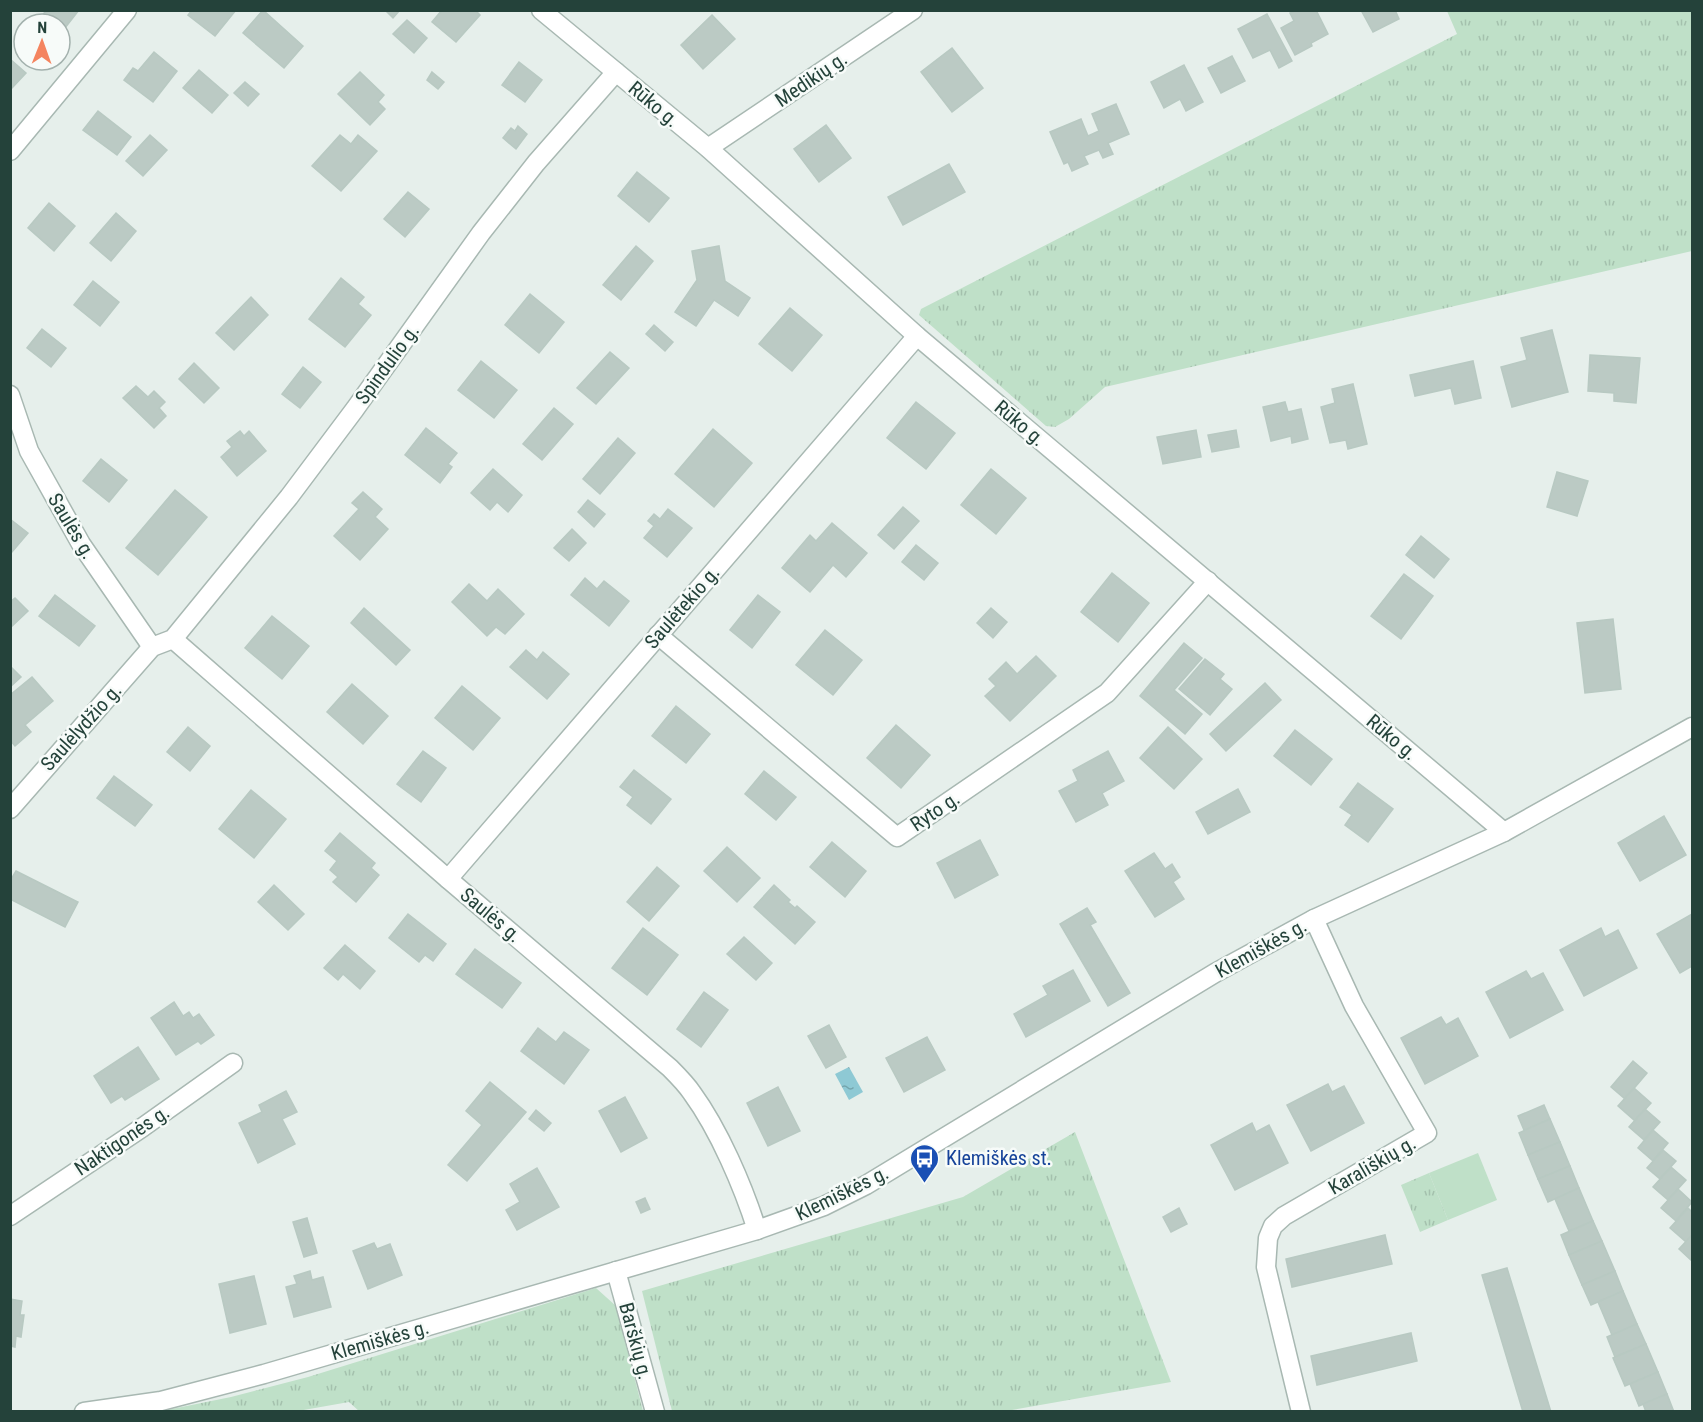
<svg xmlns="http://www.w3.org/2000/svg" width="1703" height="1422" font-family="'Roboto Condensed',sans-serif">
<defs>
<pattern id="grass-tufts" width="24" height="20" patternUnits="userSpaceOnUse" patternTransform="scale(1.5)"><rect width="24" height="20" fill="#bfe0c8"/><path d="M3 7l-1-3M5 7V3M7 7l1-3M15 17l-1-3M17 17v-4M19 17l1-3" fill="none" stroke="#a4c1ad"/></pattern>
<pattern id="water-ripples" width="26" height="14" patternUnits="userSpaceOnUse" patternTransform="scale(1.5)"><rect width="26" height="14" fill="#8ec9d4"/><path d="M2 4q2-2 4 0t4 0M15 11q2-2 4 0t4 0" fill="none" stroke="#74a5ad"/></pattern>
</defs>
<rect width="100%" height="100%" fill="#e6efeb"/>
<!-- grass -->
<g fill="url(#grass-tufts)">
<polygon points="1447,11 1692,11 1692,251 1105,387 1069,419 1055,427 1046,426 919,315 921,309 1457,34"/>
<polygon points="1075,1132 1171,1382 1006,1411 672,1411 642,1291 963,1197"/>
<polygon points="1429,1173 1448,1220 1420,1232 1401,1185"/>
<polygon points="596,1288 616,1306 643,1411 360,1412 349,1402 298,1411 157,1412 231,1397 308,1377"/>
</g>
<!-- pitch -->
<polygon fill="#bfe0c8" points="1478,1153 1497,1200 1448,1220 1429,1173"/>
<!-- water -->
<polygon fill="url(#water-ripples)" points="849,1067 863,1092 849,1100 835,1074"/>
<!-- building -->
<g fill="#bbcac4" stroke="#b8c9c2" stroke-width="1.5">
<polygon points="46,10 79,10 61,33 60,24 49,24 41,18"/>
<polygon points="192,10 236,10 215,36 188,15"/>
<polygon points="263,10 303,46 284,68 243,33"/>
<polygon points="385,10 400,10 393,18"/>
<polygon points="442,10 475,10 480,15 456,42 432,22"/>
<polygon points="1296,10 1316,10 1328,34 1311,43 1312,46 1295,55 1281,28 1294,21 1290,13"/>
<polygon points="1361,10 1395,10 1399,19 1373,32"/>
<polygon points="1267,14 1292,61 1279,68 1270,50 1253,58 1238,29"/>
<polygon points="712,15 735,39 703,69 681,45"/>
<polygon points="407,20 427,38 414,53 393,34"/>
<polygon points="952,48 983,88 952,112 921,72"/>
<polygon points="154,52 177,71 153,102 124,80 133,68 138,71"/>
<polygon points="1232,56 1245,81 1221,93 1208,68"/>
<polygon points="10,59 26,73 10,90"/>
<polygon points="519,62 542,80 525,102 502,85"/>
<polygon points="1184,65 1203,102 1186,111 1180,99 1164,108 1151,82"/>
<polygon points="199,70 228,95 212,113 183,88"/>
<polygon points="360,72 384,95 378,102 385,109 370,125 338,94"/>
<polygon points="432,72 444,82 438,89 427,80"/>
<polygon points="245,82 259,94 248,106 234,93"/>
<polygon points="1116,104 1129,134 1108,143 1113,154 1103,158 1099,150 1084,156 1088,164 1072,171 1068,162 1064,164 1050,132 1081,119 1088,136 1099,131 1092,114"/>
<polygon points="98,111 131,137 117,155 83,130"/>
<polygon points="826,125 851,158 819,182 794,149"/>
<polygon points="518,126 527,134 516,149 503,138 511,128 515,131"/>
<polygon points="150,135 167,150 143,176 126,161"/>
<polygon points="340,135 351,144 358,135 377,151 341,191 312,166"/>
<polygon points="949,164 965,192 903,225 888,197"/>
<polygon points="637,172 669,198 649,222 618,196"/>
<polygon points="408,192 429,209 405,237 384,219"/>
<polygon points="49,203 75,226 54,251 28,228"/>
<polygon points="116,213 136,231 111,261 90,243"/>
<polygon points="636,246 653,261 621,300 603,285"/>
<polygon points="719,246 725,281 750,298 738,316 714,300 696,326 675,312 697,280 692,251"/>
<polygon points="341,278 364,297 358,304 371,315 345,347 309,319"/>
<polygon points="93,281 119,302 100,326 74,305"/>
<polygon points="530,294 564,322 539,353 505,325"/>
<polygon points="251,297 268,315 234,350 216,333"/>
<polygon points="790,308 822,335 792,371 759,344"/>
<polygon points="654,325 673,342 665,351 646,334"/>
<polygon points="42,329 66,348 51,367 27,348"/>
<polygon points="1552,330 1568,392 1512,407 1501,367 1527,360 1521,338"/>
<polygon points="610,352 629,368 596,404 577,388"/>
<polygon points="1590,355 1640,358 1636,403 1614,401 1614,393 1588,391"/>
<polygon points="481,361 517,390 494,418 458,390"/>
<polygon points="1473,361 1481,398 1455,404 1451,388 1415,396 1410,375"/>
<polygon points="194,363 219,388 204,403 179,379"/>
<polygon points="303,367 321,382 300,408 282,394"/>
<polygon points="1353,384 1367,444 1348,449 1346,440 1330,443 1321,407 1335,403 1332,389"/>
<polygon points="136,386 148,397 154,391 165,402 159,408 166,416 154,428 123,398"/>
<polygon points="916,402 955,433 926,469 887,438"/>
<polygon points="1285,402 1288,412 1301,409 1308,439 1292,443 1291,436 1271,441 1263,407"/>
<polygon points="554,408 573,424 542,460 523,444"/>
<polygon points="426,428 457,453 448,464 452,467 440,483 405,455"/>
<polygon points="713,429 752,463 714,507 675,474"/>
<polygon points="1196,430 1201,457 1163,464 1157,437"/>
<polygon points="1236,430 1239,447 1212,452 1208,435"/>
<polygon points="240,431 244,436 249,431 266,451 237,476 221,457 232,447 227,441"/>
<polygon points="618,438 635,453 600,494 583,479"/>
<polygon points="101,459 127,480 109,502 83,481"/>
<polygon points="493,469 522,495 508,512 497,502 490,510 471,493"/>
<polygon points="991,469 1026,498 996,534 961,505"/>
<polygon points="1557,472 1588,481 1577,516 1547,507"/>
<polygon points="175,490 207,517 158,575 126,548"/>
<polygon points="363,492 382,509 375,517 388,529 360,560 334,536 359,509 352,503"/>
<polygon points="588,500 605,514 594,527 578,512"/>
<polygon points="903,507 919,521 894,549 878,535"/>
<polygon points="668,509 692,528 667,557 644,538 654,526 648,521 654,514 660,519"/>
<polygon points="10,519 28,533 12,552 10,550"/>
<polygon points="832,523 867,553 846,577 833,565 810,592 782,568 810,535 816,541"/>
<polygon points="572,529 586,543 569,561 554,548"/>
<polygon points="1421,536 1449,559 1434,578 1406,555"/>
<polygon points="916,545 938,563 924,580 902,562"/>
<polygon points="1112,573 1149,603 1118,642 1081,612"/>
<polygon points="1404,574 1433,596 1401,639 1371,616"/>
<polygon points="585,578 597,589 604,581 629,601 609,626 571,595"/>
<polygon points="469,584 487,601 498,589 524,614 505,634 496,627 487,636 452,602"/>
<polygon points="55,595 95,626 79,646 39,616"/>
<polygon points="758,595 780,612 752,648 730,630"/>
<polygon points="15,598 28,611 10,628 10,602"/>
<polygon points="364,608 410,650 396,665 351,623"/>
<polygon points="991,608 1007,622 993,638 977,623"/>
<polygon points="272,616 309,646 282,679 245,648"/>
<polygon points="1613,619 1621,689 1585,693 1577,623"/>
<polygon points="825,630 862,660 833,695 796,665"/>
<polygon points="1184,643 1202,658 1174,690 1202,714 1185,734 1140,696"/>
<polygon points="526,650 537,660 543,652 569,674 547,699 510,667"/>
<polygon points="1036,656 1056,676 1010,721 985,696 996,686 989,679 1006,662 1017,674"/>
<polygon points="1205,659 1224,674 1220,679 1232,689 1210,715 1179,689"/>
<polygon points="10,666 21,677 10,687"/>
<polygon points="32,677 53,701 25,725 31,732 15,746 10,740 10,695"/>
<polygon points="1265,683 1281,700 1226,751 1210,734"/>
<polygon points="352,684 388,716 363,744 327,712"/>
<polygon points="462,686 500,718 473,750 435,718"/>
<polygon points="676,706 710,734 686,763 652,736"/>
<polygon points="896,725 930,755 901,788 867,758"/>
<polygon points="188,727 210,746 190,771 167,752"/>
<polygon points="1168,727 1202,759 1174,789 1140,758"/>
<polygon points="1295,730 1332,759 1311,785 1274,756"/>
<polygon points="423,751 446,768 421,802 397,784"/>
<polygon points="1108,751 1124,781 1102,793 1108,805 1076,822 1059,791 1078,781 1073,770"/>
<polygon points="634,770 671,799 651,824 627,805 633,797 620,787"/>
<polygon points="764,771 796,797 776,820 745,794"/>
<polygon points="114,776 152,805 135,826 97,798"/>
<polygon points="1358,783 1393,809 1368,842 1345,825 1352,815 1340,807"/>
<polygon points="1238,789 1250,812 1208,834 1196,812"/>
<polygon points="251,790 286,819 254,858 219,829"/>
<polygon points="1664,816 1686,855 1640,881 1618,843"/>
<polygon points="340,833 375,863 371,868 379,875 356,902 333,882 338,877 330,870 337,861 325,851"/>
<polygon points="980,840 998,875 955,898 937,863"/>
<polygon points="832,842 866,871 845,897 810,867"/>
<polygon points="727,847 760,878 737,902 704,871"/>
<polygon points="1154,853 1165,869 1172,864 1180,877 1173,882 1184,899 1155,917 1125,871"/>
<polygon points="657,867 679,886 649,921 627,902"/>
<polygon points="16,871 78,902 65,927 10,899 10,881"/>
<polygon points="274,885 304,914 288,930 258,902"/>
<polygon points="774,885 790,900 788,902 795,908 797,906 815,922 795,944 754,907"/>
<polygon points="1087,908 1096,922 1090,925 1130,993 1108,1006 1060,924"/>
<polygon points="408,914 446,944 433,961 425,955 419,962 389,938"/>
<polygon points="1692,914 1692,966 1680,973 1657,934"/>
<polygon points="643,928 678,955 647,995 612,968"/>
<polygon points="1601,928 1605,937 1618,930 1637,968 1584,996 1560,950"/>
<polygon points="744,937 772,963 756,980 727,954"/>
<polygon points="345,945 375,971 360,989 343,974 338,980 324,968"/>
<polygon points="475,949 521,983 502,1008 456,974"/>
<polygon points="1073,970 1090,1001 1026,1037 1014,1014 1048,995 1043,986"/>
<polygon points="1526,971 1531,979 1543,973 1563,1010 1510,1038 1486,992"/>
<polygon points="704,992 728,1010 701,1047 677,1029"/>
<polygon points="174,1002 183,1016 189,1012 193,1018 199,1014 214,1035 201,1044 198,1041 176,1055 151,1018"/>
<polygon points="1441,1017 1446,1025 1458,1018 1478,1056 1425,1084 1401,1038"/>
<polygon points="829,1025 846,1057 826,1068 808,1036"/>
<polygon points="538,1028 556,1042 564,1032 589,1050 564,1084 521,1051"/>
<polygon points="927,1037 945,1070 904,1092 886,1058"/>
<polygon points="138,1047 159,1079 125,1100 122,1096 111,1103 94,1076"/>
<polygon points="1633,1061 1647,1073 1625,1099 1611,1087"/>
<polygon points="490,1082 526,1112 467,1181 448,1165 482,1125 466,1111"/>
<polygon points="1328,1084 1332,1092 1344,1086 1364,1123 1311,1151 1287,1105"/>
<polygon points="778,1087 800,1131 768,1146 747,1103"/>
<polygon points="1634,1088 1651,1103 1635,1121 1618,1106"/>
<polygon points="286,1091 297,1112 282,1119 295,1144 258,1163 239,1123 262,1112 259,1105"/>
<polygon points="625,1097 647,1138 621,1152 599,1111"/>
<polygon points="1544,1105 1550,1119 1524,1130 1518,1116"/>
<polygon points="1645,1109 1660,1122 1644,1140 1629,1127"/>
<polygon points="536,1110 551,1123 544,1131 529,1119"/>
<polygon points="1550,1119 1560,1142 1528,1155 1519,1133"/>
<polygon points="1252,1123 1256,1132 1269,1125 1288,1163 1235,1190 1211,1145"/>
<polygon points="1653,1130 1668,1143 1653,1161 1638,1148"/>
<polygon points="1560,1142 1570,1166 1538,1179 1528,1155"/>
<polygon points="1663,1150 1676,1161 1660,1179 1647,1168"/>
<polygon points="1570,1166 1579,1188 1548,1202 1538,1179"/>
<polygon points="1671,1167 1686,1180 1668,1200 1653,1187"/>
<polygon points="537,1168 559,1207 517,1230 506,1210 520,1202 510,1184"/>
<polygon points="1579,1188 1593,1221 1569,1231 1555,1199"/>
<polygon points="1678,1189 1692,1202 1676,1221 1661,1208"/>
<polygon points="645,1198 650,1209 641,1213 636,1202"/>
<polygon points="1179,1208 1187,1224 1171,1232 1163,1217"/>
<polygon points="1688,1208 1692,1212 1692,1235 1686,1242 1670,1228"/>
<polygon points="307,1218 317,1253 304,1257 293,1222"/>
<polygon points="1593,1221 1602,1241 1569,1255 1561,1235"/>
<polygon points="1385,1235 1392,1264 1292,1287 1286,1259"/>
<polygon points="1692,1235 1692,1261 1679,1249"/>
<polygon points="1602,1241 1615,1271 1582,1285 1569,1255"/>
<polygon points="374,1243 377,1249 390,1244 402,1275 368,1289 353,1251"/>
<polygon points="1507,1268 1551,1412 1523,1412 1482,1275"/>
<polygon points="310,1271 312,1280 323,1277 331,1307 294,1317 286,1287 297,1284 294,1276"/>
<polygon points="1615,1271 1623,1291 1591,1305 1582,1285"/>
<polygon points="254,1276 266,1324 230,1333 219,1284"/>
<polygon points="1623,1291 1637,1324 1612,1335 1598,1302"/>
<polygon points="10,1299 22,1301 20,1315 24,1315 21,1337 16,1336 15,1347 10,1346"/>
<polygon points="1637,1324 1646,1344 1615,1357 1607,1337"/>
<polygon points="1411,1333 1417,1361 1317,1385 1311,1356"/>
<polygon points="1646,1344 1658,1372 1625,1386 1613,1358"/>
<polygon points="1658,1372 1667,1394 1639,1406 1630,1384"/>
<polygon points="1667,1394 1674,1412 1646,1412 1643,1404"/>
</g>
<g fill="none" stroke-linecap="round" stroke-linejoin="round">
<defs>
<g id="street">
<polyline points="541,10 708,148 917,336 1504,832"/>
<polyline points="708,148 913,10"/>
<polyline points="10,151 127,10"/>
<polyline points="10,395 29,451 81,544 152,647"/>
<polyline points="658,635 897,837 1107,693 1208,581"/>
<path d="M 173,639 L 448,879 L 670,1068 C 678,1076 686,1084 692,1093 C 719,1130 743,1186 757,1230"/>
<polyline points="10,809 152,647 173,639 289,497 355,409 481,233 536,163 616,72"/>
<polyline points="448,879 917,336"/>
<polyline points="10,1216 143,1127 233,1063"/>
<polyline points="616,1271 655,1412"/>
<polyline points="84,1412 161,1401 264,1374 757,1230 824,1206 866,1185 1215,973 1314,919 1504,832 1692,727"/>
<polyline points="1301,1412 1266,1267 1268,1238 1273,1226 1284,1216 1427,1133 1354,1006 1314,919"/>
</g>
</defs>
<!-- street casing -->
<use href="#street" stroke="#a8b8b2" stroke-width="21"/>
<!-- street -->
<use href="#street" stroke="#fff" stroke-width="18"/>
</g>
<!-- icons -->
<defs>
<symbol id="bus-pin" viewBox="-11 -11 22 30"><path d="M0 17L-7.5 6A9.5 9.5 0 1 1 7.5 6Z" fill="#1a4fb4" stroke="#f7fbf9"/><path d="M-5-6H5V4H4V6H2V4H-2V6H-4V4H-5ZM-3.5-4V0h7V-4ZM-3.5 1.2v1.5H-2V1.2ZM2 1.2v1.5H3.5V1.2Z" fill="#fff"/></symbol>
</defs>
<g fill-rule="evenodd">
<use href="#bus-pin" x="908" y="1142" width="33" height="45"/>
</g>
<g text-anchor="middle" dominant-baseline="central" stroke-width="5" stroke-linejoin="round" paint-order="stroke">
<!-- street labels -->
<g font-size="20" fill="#24423a" stroke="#f7fbf9">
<text transform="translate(811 79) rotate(-34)">Medikių g.</text>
<text transform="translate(654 104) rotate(40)">Rūko g.</text>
<text transform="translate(387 364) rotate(-54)">Spindulio g.</text>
<text transform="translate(1020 423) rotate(40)">Rūko g.</text>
<text transform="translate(72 526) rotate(59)">Saulės g.</text>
<text transform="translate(682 607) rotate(-49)">Saulėtekio g.</text>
<text transform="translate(81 727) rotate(-48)">Saulėlydžio g.</text>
<text transform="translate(1392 737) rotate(40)">Rūko g.</text>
<text transform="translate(935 811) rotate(-34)">Ryto g.</text>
<text transform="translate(491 915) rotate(40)">Saulės g.</text>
<text transform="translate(1261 948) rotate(-29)">Klemiškės g.</text>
<text transform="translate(122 1140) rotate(-34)">Naktigonės g.</text>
<text transform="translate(1372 1165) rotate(-30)">Karališkių g.</text>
<text transform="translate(842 1193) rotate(-26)">Klemiškės g.</text>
<text transform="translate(380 1340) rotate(-16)">Klemiškės g.</text>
<text transform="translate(636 1341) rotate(75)">Barškių g.</text>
</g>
<!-- transit labels -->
<g font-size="20" fill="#164399" stroke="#f7fbf9" text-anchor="start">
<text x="946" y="1158">Klemiškės st.</text>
</g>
</g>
<!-- border -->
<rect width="1703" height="1422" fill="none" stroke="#24423a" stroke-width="24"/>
<!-- north arrow -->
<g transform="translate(42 42) rotate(1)"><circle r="28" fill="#f7fbf9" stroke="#a3b1ad" stroke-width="1.5"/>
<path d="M0-4.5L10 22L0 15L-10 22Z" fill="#f4845f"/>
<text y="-9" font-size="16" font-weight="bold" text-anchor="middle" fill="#24423a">N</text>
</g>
</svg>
